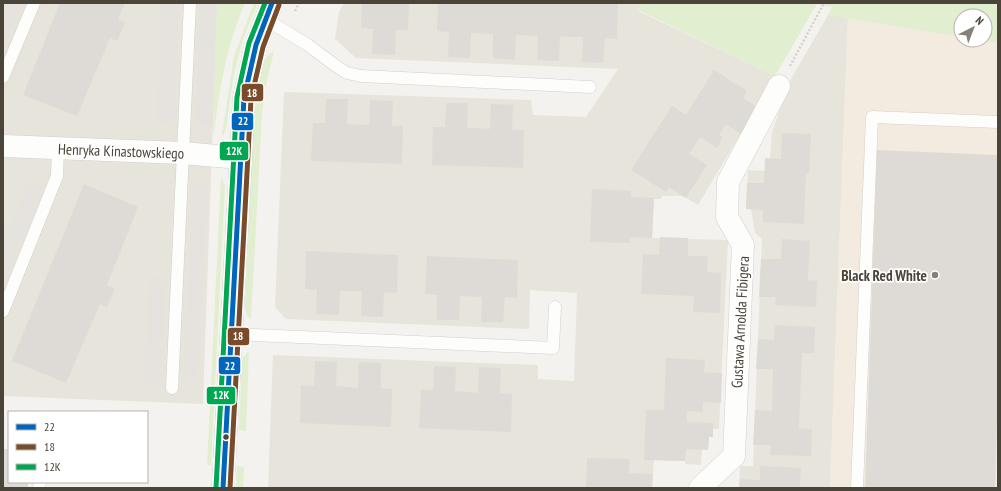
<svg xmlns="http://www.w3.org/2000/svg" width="1001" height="491" font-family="'PT Sans Narrow',sans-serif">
<rect width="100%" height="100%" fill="#f4f2ee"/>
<!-- residential -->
<g fill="#e7e4dc">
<polygon points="3,3 217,3 203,404 3,396"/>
<polygon points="344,3 643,3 638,11 775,76 698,205 683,196 662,196 661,199 654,199 652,238 728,240 719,429 713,429 713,437 709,437 708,450 702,450 701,465 685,464 685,461 654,460 652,488 268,488 273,355 538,365 538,379 574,381 577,293 530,290 529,329 286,319 275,307 284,92 531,100 533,115 586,117 618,69 356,58 335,39 339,12"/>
<polygon points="828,15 848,18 830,488 739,488 740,466 753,466 762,239 755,233 751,209 746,209 748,170 765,171 770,158 772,132 791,79"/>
</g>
<!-- commercial -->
<polygon fill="#f3ebdf" points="848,18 961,37 961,40 979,40 998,43 998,488 830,488"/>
<!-- green -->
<g fill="#e1eecf">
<path d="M 217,3 L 245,3 C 226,48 220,85 214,134 L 213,134 Z"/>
<path d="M 254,3 L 258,3 C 238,45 232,79 227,125 L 224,134 L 222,135 L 234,56 Z"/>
<polygon points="643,3 998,3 998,43 979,40 985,40 985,16 961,16 961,37 828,15 832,7 817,4 775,76 638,10"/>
<polygon points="274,51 265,89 262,113 251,319 247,316 245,308 253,132 256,99 264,62 268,55"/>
<polygon points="221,177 225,186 211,465 207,465"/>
<polygon points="249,351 246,431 239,430 242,359"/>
<polygon points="237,466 244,467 243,488 236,488"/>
</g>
<!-- parking -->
<g fill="#e6e3df">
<polygon points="3,3 22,3 3,50"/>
<polygon points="161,3 179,3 174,124 156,123"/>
<polygon points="200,3 217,3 213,125 195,125"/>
<polygon points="29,181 44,188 3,287 3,244"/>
<polygon points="193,182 208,183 197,378 183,377"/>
<polygon points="149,276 166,277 162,382 145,382"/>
</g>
<!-- building -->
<g fill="#dedbd6">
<polygon points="60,3 125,3 118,19 125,22 117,41 110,38 77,116 23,95"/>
<polygon points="362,3 409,3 408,30 396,30 395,55 372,54 373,29 361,28"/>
<polygon points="438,3 618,3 617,39 605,38 603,63 582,62 583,37 571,37 560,36 559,61 537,60 538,36 516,35 515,60 493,58 493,34 471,33 470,58 448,57 449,32 437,31"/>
<polygon points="714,70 747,91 743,98 757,107 741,134 726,124 719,135 723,137 717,148 700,137 689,154 707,165 686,198 669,187 666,192 631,170 672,106 686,115"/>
<polygon points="326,99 348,99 347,124 369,125 370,100 393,101 392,126 403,126 402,164 311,161 313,123 325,123"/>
<polygon points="446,103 468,103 467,128 478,128 490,129 491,104 513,105 512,130 524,130 523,168 432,165 433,127 445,127"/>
<polygon points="782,133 811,134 809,173 806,173 804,224 763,222 763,210 746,209 747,183 764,183 765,158 781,159"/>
<polygon points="877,150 998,155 998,395 995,488 865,488"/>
<polygon points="84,184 138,207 107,285 115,289 107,307 100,304 66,383 12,361"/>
<polygon points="592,189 631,191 631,197 654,198 652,238 630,237 630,243 590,242"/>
<polygon points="660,237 688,238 688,256 708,256 707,272 721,273 720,313 693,312 694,296 641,294 643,254 659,255"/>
<polygon points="782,239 810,241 808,280 817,281 816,307 775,305 776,297 759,297 761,259 781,259"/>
<polygon points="306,251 398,255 397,293 384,292 383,317 361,316 362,291 340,291 339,315 316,314 317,290 305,289"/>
<polygon points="427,256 518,260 517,298 505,297 503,322 481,322 482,297 460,296 459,320 437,320 437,295 425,294"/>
<polygon points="775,325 815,327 814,353 802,353 799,428 812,429 811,456 770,455 771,445 753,445 755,410 772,411 773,369 756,369 758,339 774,340"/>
<polygon points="666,358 705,360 704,372 722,373 721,403 703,402 703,412 687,411 687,422 713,423 713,437 709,437 708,450 686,449 685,461 644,460 646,410 664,410"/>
<polygon points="315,361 337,362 336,386 358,388 359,362 381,363 381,388 392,389 391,427 300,423 301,385 314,386"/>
<polygon points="434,366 456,367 455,391 478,393 479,367 501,368 500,393 512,394 511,432 419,428 421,390 433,390"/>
<polygon points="3,449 9,449 9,482 28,482 28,488 3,488"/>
<polygon points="587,458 630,459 629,473 653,474 652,488 586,488"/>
<polygon points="760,466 801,468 800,488 739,488 740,479 760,480"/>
</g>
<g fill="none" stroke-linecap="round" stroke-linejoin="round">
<defs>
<g id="service">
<polyline points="265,19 308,45 336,66 347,73 361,76 590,87"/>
<polyline points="3,77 34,3"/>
<polyline points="3,311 57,176 58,148"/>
<polyline points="231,334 553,348 555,307"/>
<polyline points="172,388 190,3"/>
<polyline points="39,488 40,482"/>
<polyline points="857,488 872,117 998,122"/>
</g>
<g id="minor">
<polyline points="3,146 183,153 239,158"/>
<polyline points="700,488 734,456 743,245 727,217 728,182 779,86"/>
</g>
<polyline id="tertiary" points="223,488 244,98 256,45 272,3"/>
</defs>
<!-- service casing -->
<use href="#service" stroke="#d2d0cb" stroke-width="13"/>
<!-- minor casing -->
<use href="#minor" stroke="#d2d0cb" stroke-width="23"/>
<!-- tertiary casing -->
<use href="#tertiary" stroke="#d2d0cb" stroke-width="23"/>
<!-- path -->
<g stroke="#d3d2cc" stroke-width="2.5" stroke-dasharray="2 2" stroke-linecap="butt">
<polyline points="295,11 299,3"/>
<polyline points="790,66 824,3"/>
</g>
<!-- service -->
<use href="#service" stroke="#fdfdfc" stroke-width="12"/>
<!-- minor -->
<use href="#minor" stroke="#fdfdfc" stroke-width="22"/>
<!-- tertiary -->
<use href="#tertiary" stroke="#fdfdfc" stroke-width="22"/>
<defs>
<polyline id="bus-1" points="223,488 244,98 256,45 272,3"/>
<polyline id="bus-2" points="230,488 251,99 263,47 279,5"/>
<polyline id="bus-3" points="216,488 237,97 249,43 265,3"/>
</defs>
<!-- bus-1 casing -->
<use href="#bus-1" stroke="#fff" stroke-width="8"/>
<!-- bus-2 casing -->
<use href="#bus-2" stroke="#fff" stroke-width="8"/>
<!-- bus-3 casing -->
<use href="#bus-3" stroke="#fff" stroke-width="8"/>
<!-- bus-1 -->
<use href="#bus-1" stroke="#0065bd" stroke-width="5"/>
<!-- bus-2 -->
<use href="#bus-2" stroke="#7a4b2a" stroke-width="5"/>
<!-- bus-3 -->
<use href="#bus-3" stroke="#00a651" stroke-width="5"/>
</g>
<!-- markers -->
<circle fill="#868178" stroke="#fff" stroke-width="1.5" cx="935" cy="275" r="4"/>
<circle fill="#4b4439" stroke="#fff" stroke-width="1.5" cx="226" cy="437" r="3.5"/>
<g text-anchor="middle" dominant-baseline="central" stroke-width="3.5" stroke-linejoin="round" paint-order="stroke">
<!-- street labels -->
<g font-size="15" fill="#4b4439" stroke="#fff">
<text transform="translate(121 151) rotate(2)">Henryka Kinastowskiego</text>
<text transform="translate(740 322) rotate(-87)">Gustawa Arnolda Fibigera</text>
</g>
<!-- poi labels -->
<g font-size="15" font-weight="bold" fill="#4b4439" stroke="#fff" text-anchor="end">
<text x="927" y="275">Black Red White</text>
</g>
</g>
<g stroke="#fff" stroke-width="1.5">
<rect x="241" y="83" width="23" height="19" rx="4" fill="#7a4b2a"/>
<rect x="231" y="112" width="23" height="19" rx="4" fill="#0065bd"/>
<rect x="219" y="141" width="30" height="20" rx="4" fill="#00a651"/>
<rect x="227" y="327" width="23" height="19" rx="4" fill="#7a4b2a"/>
<rect x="218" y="356" width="23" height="19" rx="4" fill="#0065bd"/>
<rect x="206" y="386" width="30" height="19" rx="4" fill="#00a651"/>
</g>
<g font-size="11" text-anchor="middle" font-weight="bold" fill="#fff">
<text x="252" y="97">18</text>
<text x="243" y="125">22</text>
<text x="234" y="155">12K</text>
<text x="238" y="340">18</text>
<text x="230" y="370">22</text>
<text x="221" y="399">12K</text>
</g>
<!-- border -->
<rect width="1001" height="491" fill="none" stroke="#4b4439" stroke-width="8"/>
<!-- legend -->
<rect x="8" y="411" width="140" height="72" fill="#ffffff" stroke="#b7b4b0"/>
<rect x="16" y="424" width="20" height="6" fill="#0065bd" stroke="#b7b4b0"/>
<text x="44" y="431" font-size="12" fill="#4b4439">22</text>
<rect x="16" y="444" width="20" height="6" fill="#7a4b2a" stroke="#b7b4b0"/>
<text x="44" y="451" font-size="12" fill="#4b4439">18</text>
<rect x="16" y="464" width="20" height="6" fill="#00a651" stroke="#b7b4b0"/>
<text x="44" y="471" font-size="12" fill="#4b4439">12K</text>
<!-- north arrow -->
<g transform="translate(973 28) rotate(42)"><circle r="19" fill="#ffffff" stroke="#b7b4b0"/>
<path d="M0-3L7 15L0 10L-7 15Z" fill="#868178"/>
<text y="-6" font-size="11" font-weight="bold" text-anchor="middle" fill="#4b4439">N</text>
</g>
</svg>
